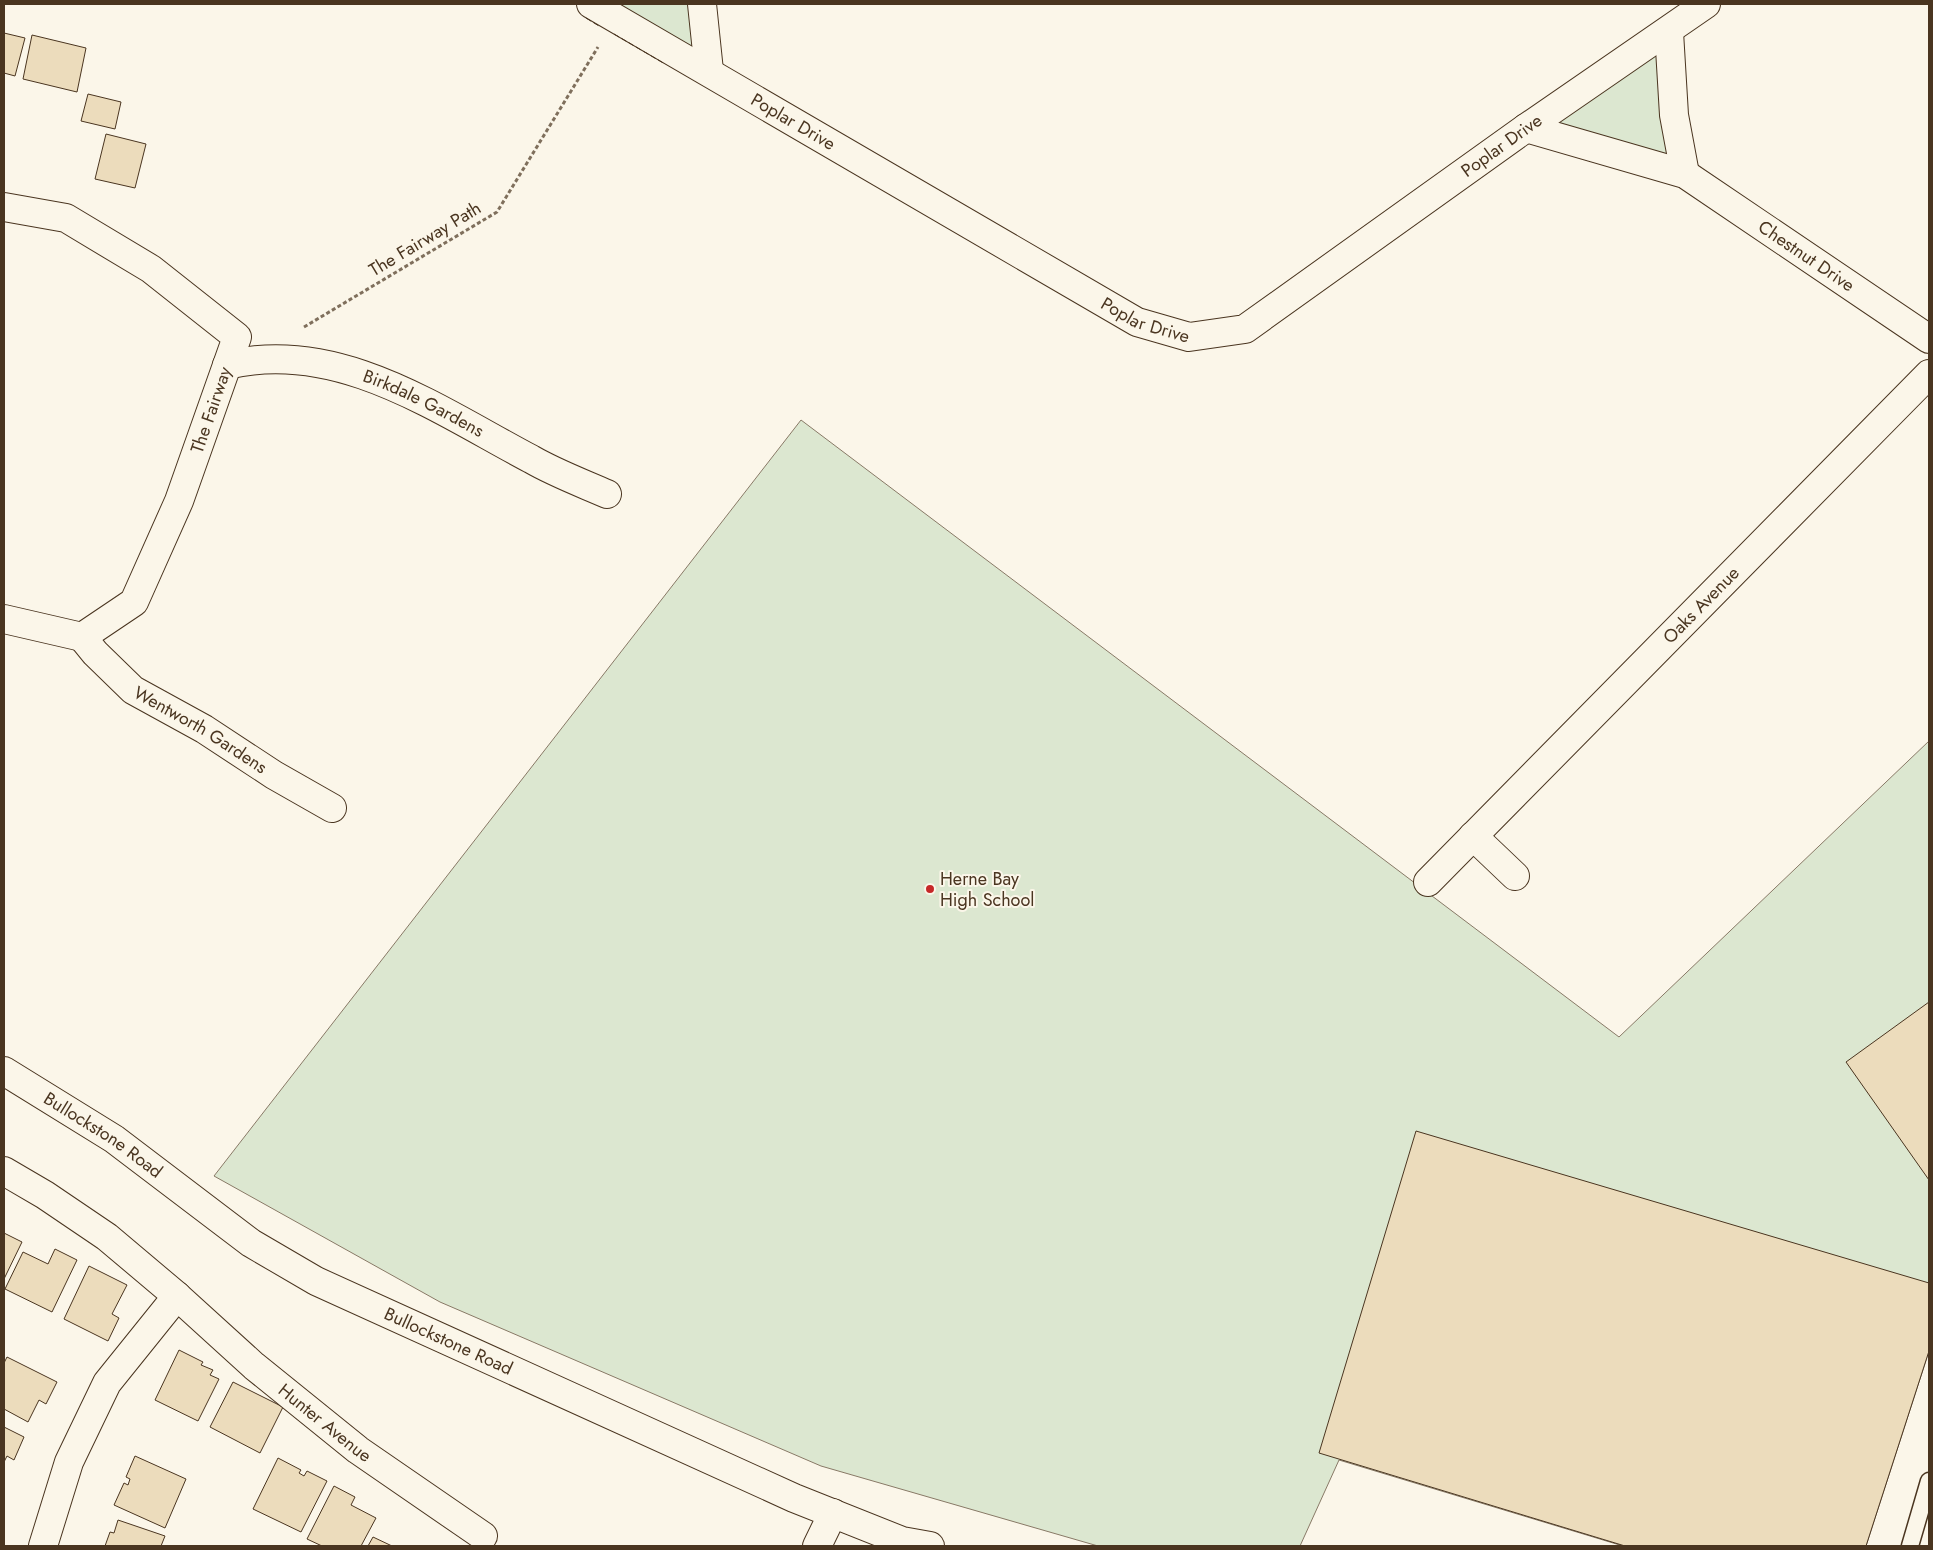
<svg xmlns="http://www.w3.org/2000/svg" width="1933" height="1550" font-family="Jost,sans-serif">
<rect width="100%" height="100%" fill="#fbf6e9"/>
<!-- green -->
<g fill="#dce7d0" stroke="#887966">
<polygon points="597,4 702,4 709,71"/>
<polygon points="1669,32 1685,174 1526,128"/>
<polygon points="801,420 1619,1037 1929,741 1929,1351 1866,1546 1623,1546 1339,1460 1300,1546 1098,1546 821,1466 440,1302 214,1176"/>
</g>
<!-- building -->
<g fill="#ecdcbc" stroke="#4a3520">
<polygon points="4,33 25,38 15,76 4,73"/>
<polygon points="32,35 86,48 77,92 23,79"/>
<polygon points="88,94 121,102 115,129 81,121"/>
<polygon points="106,134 146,144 135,188 95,179"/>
<polygon points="1929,1002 1929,1180 1846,1062"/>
<polygon points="1416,1131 1929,1283 1929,1351 1866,1546 1625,1546 1319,1453"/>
<polygon points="4,1233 22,1242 4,1279"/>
<polygon points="55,1249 77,1260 52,1312 5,1289 23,1252 48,1264"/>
<polygon points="89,1266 127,1285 112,1314 119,1318 108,1341 64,1319"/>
<polygon points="179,1350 203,1362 201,1365 213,1370 210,1375 219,1379 198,1421 155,1400"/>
<polygon points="7,1357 57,1382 46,1404 39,1400 28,1422 4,1409 4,1363"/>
<polygon points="233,1382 283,1407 260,1453 210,1427"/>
<polygon points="4,1427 24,1437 14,1460 7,1456 4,1462"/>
<polygon points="135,1456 186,1479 165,1528 114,1505 124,1483 128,1485 130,1479 126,1477"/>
<polygon points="278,1458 301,1470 299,1473 304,1476 307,1471 327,1481 301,1532 253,1509"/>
<polygon points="334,1486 355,1497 351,1505 376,1518 361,1546 322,1546 307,1539"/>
<polygon points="118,1520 165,1536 161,1546 105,1546 110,1532 114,1533"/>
<polygon points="373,1537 392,1546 368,1546"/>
</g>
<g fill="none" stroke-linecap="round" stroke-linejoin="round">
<defs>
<polyline id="lane" points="1910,1546 1929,1481"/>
<g id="street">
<path id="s1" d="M 591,4 L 1137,322 L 1189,337 L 1245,329 L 1526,128 L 1706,4"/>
<polyline points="702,4 709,71"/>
<polyline points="1669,32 1674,115 1685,174"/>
<path id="s2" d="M 1526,128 L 1685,174 L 1929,339"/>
<polyline points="4,207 66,218 151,269 237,337 179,501 134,602 82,637 4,619"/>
<path id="s3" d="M 227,365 C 338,338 438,410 531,459 C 555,473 582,483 607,494"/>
<path id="s4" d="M 82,637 L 95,653 L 133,690 L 204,729 L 274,775 L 332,808"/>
<polyline points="1473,836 1515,876"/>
<path id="s5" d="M 1428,882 L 1929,374"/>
<path id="s6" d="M 4,1171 L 45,1195 L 107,1237 L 177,1296 L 254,1366 L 358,1450 L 483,1536"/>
<polyline points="43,1546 69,1462 107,1383 177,1296"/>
<polyline points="817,1546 833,1513"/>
</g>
<g id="secondary">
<path id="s7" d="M 4,1071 L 114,1139 L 251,1243 L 316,1281 L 794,1498 L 902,1541 L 930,1546"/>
</g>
</defs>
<!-- lane casing -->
<use href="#lane" stroke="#4a3520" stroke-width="19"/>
<!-- street casing -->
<use href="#street" stroke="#4a3520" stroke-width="30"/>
<!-- secondary casing -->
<use href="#secondary" stroke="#4a3520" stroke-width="30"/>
<!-- path -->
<polyline stroke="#7f6f5c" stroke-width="3" stroke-dasharray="4 2.5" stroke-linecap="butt" points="304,327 497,212 598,47"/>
<!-- lane -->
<use href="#lane" stroke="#fbf6e9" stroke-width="16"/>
<!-- street -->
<use href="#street" stroke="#fbf6e9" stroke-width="28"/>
<!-- secondary -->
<use href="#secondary" stroke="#fbf6e9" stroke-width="28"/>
<!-- fence -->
<g stroke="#4a3520" stroke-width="1" stroke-dasharray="6 2.5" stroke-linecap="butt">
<polyline points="586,18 599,26"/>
<polyline points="614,34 665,64"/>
</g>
</g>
<!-- markers -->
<circle fill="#c62828" stroke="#fbf6e9" stroke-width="2" cx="930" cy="889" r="5"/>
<g text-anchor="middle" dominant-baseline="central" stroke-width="4" stroke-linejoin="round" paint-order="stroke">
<!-- street labels -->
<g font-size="18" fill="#4a3520" stroke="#fbf6e9">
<text stroke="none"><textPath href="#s1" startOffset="234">Poplar Drive</textPath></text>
<text stroke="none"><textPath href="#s1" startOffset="1058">Poplar Drive</textPath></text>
<text transform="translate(425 239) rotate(-31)">The Fairway Path</text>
<text stroke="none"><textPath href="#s2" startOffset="312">Chestnut Drive</textPath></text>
<text stroke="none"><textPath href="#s1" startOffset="639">Poplar Drive</textPath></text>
<text stroke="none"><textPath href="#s3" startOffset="205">Birkdale Gardens</textPath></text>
<text transform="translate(211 410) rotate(-71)">The Fairway</text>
<text stroke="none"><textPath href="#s5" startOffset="389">Oaks Avenue</textPath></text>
<text stroke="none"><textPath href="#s4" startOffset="152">Wentworth Gardens</textPath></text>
<text stroke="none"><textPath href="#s7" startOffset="118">Bullockstone Road</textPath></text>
<text stroke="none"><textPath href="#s7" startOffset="522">Bullockstone Road</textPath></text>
<text stroke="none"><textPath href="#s6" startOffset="409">Hunter Avenue</textPath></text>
</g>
<!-- poi labels -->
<g font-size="18" fill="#4a3520" stroke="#fbf6e9" text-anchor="start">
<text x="940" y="879">Herne Bay<tspan x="940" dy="21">High School</tspan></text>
</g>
</g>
<!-- border -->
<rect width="1933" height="1550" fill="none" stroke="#4a3520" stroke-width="10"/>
</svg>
